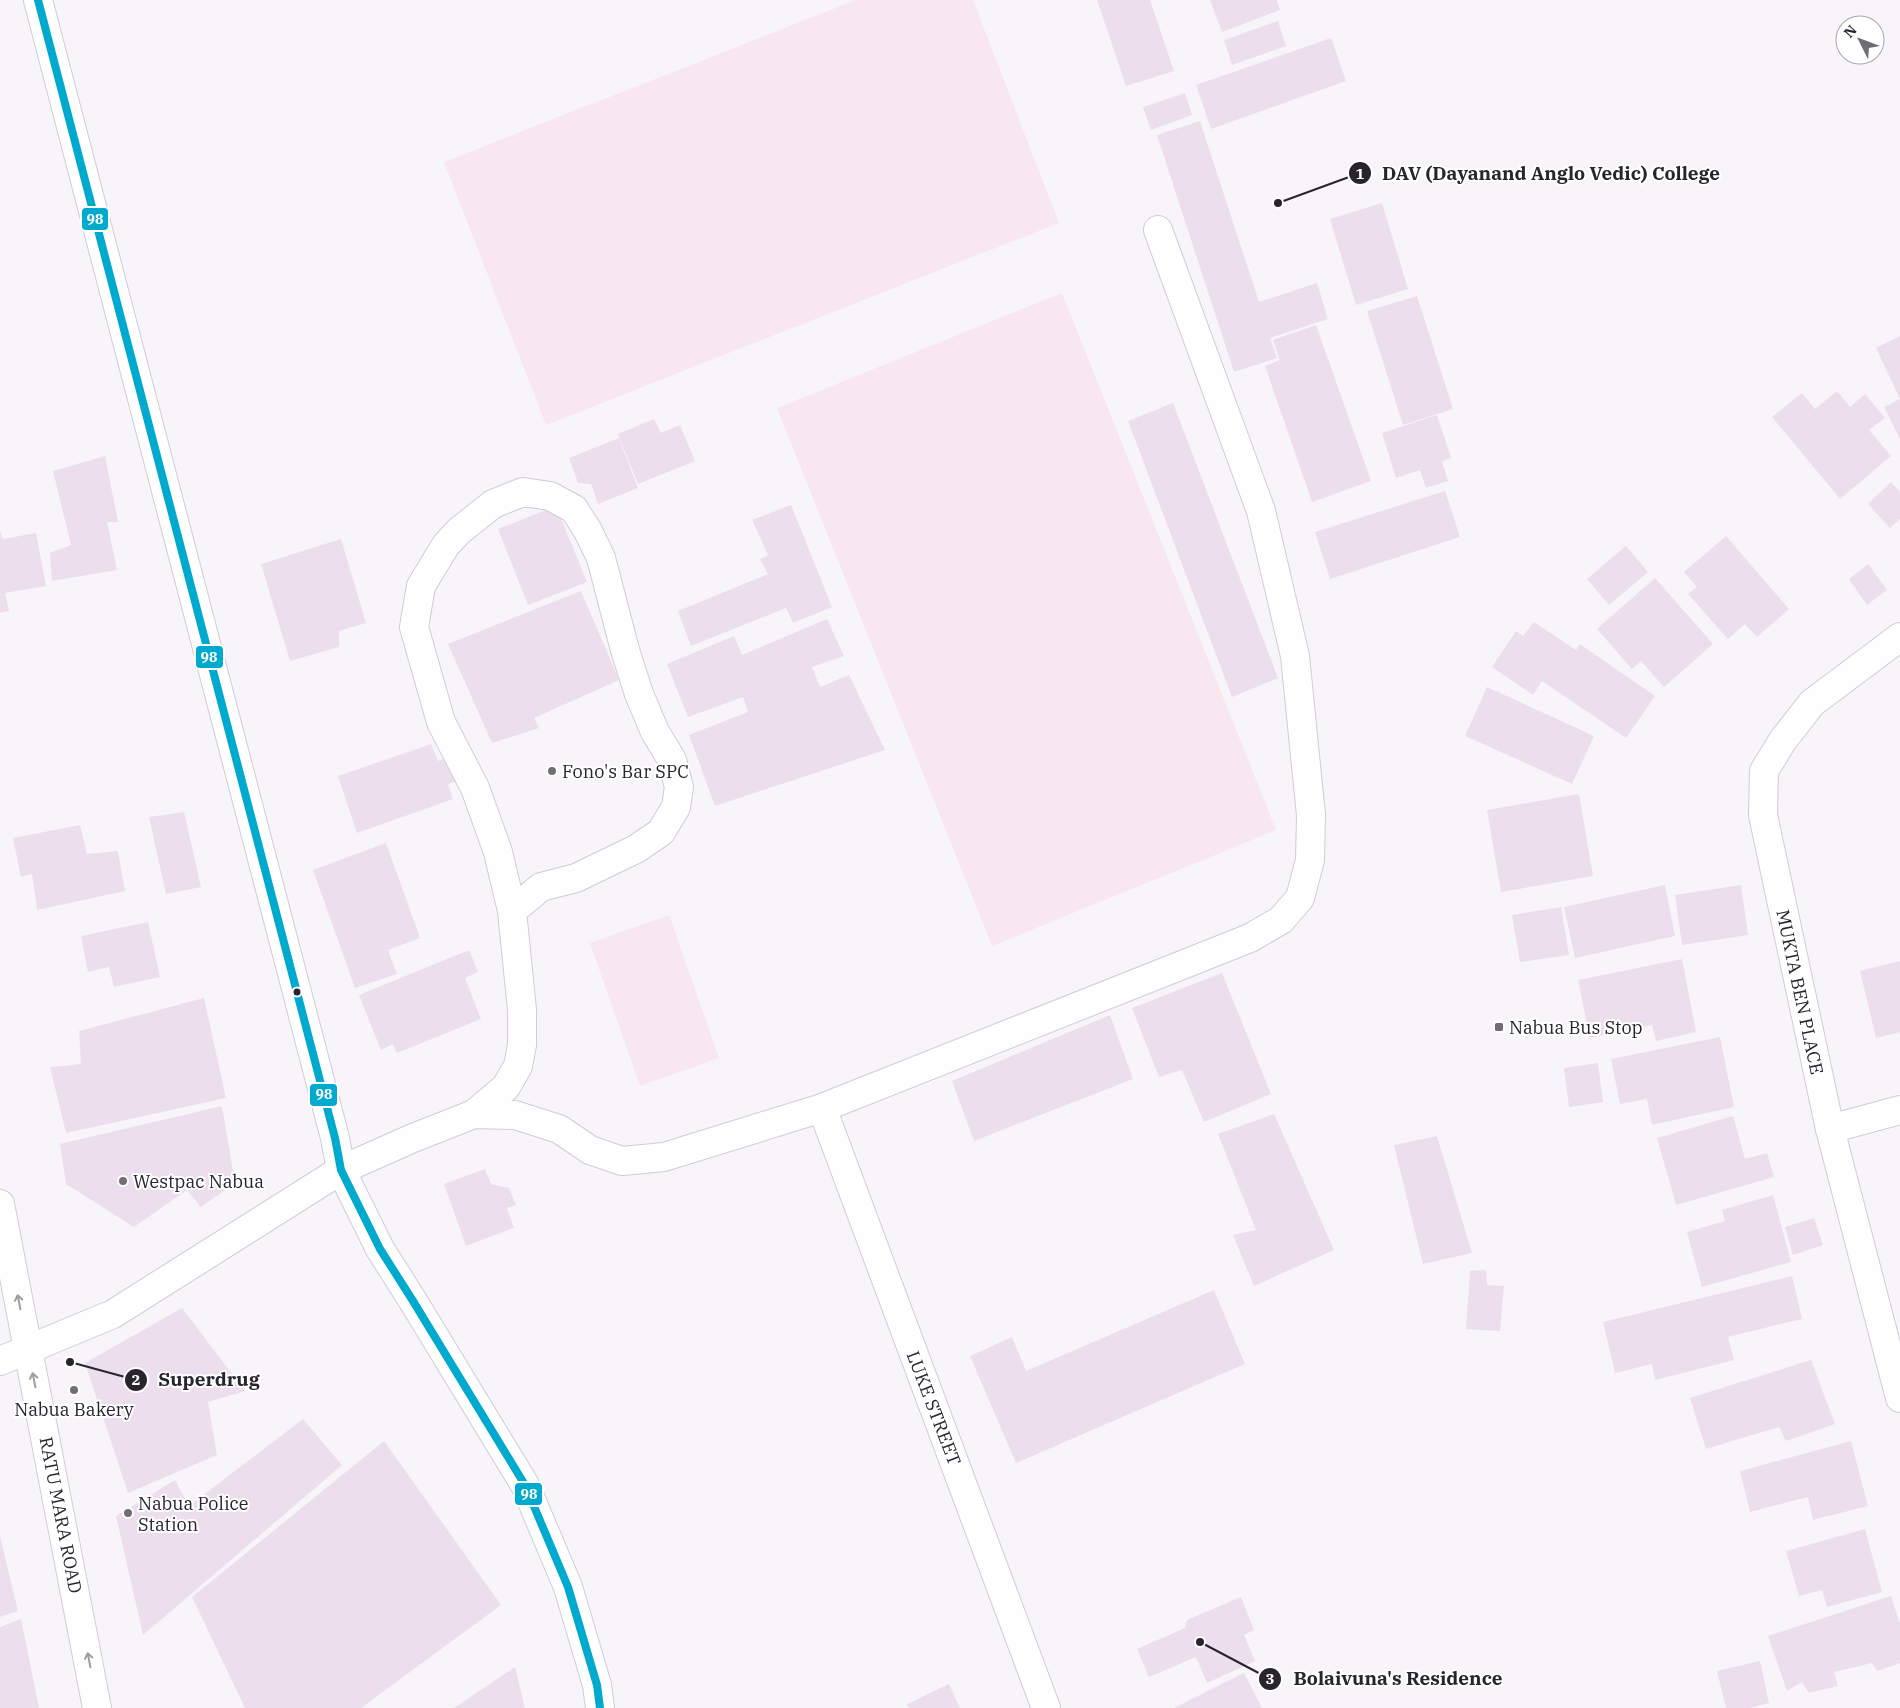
<svg xmlns="http://www.w3.org/2000/svg" width="1900" height="1708" font-family="'IBM Plex Serif',serif">
<rect width="100%" height="100%" fill="#f7f5fa"/>
<!-- green -->
<g fill="#f8e7ef">
<polygon points="856,0 973,0 1059,223 546,425 444,162"/>
<polygon points="1062,293 1276,830 992,946 777,408"/>
<polygon points="669,915 719,1058 640,1086 590,943"/>
</g>
<!-- building -->
<g fill="#eddeed">
<polygon points="1097,0 1150,0 1174,71 1126,86"/>
<polygon points="1210,0 1277,0 1280,10 1222,32"/>
<polygon points="1278,21 1286,46 1232,65 1224,40"/>
<polygon points="1331,38 1346,81 1211,129 1196,85"/>
<polygon points="1185,93 1192,115 1151,130 1143,107"/>
<polygon points="1200,121 1259,302 1317,283 1328,319 1270,338 1277,358 1234,372 1157,135"/>
<polygon points="1382,203 1408,289 1356,305 1330,219"/>
<polygon points="1417,296 1453,409 1403,425 1367,311"/>
<polygon points="1316,325 1371,481 1312,502 1265,366 1280,360 1273,340"/>
<polygon points="1900,336 1900,399 1876,348"/>
<polygon points="1837,391 1850,407 1865,394 1885,418 1869,430 1891,456 1840,499 1772,417 1802,393 1815,409"/>
<polygon points="1900,399 1900,439 1884,407"/>
<polygon points="1173,403 1278,678 1232,697 1128,421"/>
<polygon points="1437,415 1451,458 1442,461 1448,481 1426,488 1420,470 1396,478 1382,433"/>
<polygon points="654,419 661,433 680,425 695,461 638,484 618,434"/>
<polygon points="619,438 638,488 598,504 591,484 578,483 569,458"/>
<polygon points="105,456 118,522 107,522 117,570 52,581 50,553 71,545 53,471"/>
<polygon points="1891,482 1900,492 1900,519 1890,528 1868,504"/>
<polygon points="1445,491 1460,537 1330,579 1315,532"/>
<polygon points="791,505 832,607 793,623 786,608 691,646 678,611 768,574 760,559 768,555 752,520"/>
<polygon points="556,506 587,582 528,605 498,529"/>
<polygon points="0,531 3,539 36,533 46,586 5,593 9,611 0,613"/>
<polygon points="1726,536 1789,609 1757,637 1745,624 1728,639 1688,594 1697,587 1684,572"/>
<polygon points="341,539 366,623 339,631 339,647 290,661 261,564"/>
<polygon points="1626,546 1648,572 1609,605 1587,579"/>
<polygon points="1868,564 1887,590 1867,605 1849,579"/>
<polygon points="1655,578 1713,644 1664,687 1641,661 1632,669 1597,629"/>
<polygon points="581,591 619,680 534,718 539,728 492,743 448,644"/>
<polygon points="827,619 844,656 812,667 820,687 849,675 885,750 715,806 689,735 748,712 743,697 688,717 667,664 734,636 742,655"/>
<polygon points="1534,622 1576,650 1580,644 1655,696 1626,738 1542,681 1533,695 1492,667 1516,631 1523,636"/>
<polygon points="1487,687 1594,736 1572,784 1465,736"/>
<polygon points="431,744 438,761 451,756 460,780 448,784 453,799 357,833 338,776"/>
<polygon points="1579,794 1593,876 1501,892 1487,810"/>
<polygon points="184,812 201,887 166,894 149,817"/>
<polygon points="80,825 87,854 118,851 125,891 37,910 32,874 21,877 13,838"/>
<polygon points="386,843 420,938 388,950 397,974 355,988 313,870"/>
<polygon points="1665,885 1675,936 1575,958 1564,907"/>
<polygon points="1741,885 1748,935 1682,945 1675,895"/>
<polygon points="1561,907 1569,955 1520,962 1512,915"/>
<polygon points="148,922 160,977 114,987 109,967 88,972 81,936"/>
<polygon points="469,950 478,972 465,978 481,1019 397,1053 393,1044 381,1050 359,995"/>
<polygon points="1682,959 1696,1032 1656,1041 1652,1025 1590,1038 1578,980"/>
<polygon points="1900,961 1900,1032 1876,1038 1860,971"/>
<polygon points="1222,973 1271,1094 1204,1122 1182,1070 1159,1077 1132,1008"/>
<polygon points="204,998 226,1098 66,1133 50,1067 81,1064 79,1031"/>
<polygon points="1110,1015 1133,1079 974,1141 952,1081"/>
<polygon points="1720,1037 1734,1107 1652,1125 1647,1099 1620,1104 1611,1059"/>
<polygon points="1598,1063 1603,1102 1569,1107 1564,1068"/>
<polygon points="222,1106 235,1183 201,1207 187,1190 134,1227 66,1184 60,1144"/>
<polygon points="1274,1114 1334,1250 1254,1286 1233,1235 1256,1230 1218,1134"/>
<polygon points="1733,1116 1745,1159 1767,1153 1774,1177 1676,1205 1657,1138"/>
<polygon points="1437,1136 1472,1253 1423,1264 1394,1145"/>
<polygon points="485,1169 491,1184 509,1188 516,1205 507,1208 514,1228 466,1246 444,1184"/>
<polygon points="1773,1195 1791,1262 1702,1287 1687,1232 1725,1221 1722,1210"/>
<polygon points="1814,1218 1823,1245 1793,1255 1785,1227"/>
<polygon points="1486,1270 1487,1285 1504,1286 1500,1331 1466,1329 1470,1271"/>
<polygon points="1792,1276 1802,1319 1728,1337 1734,1360 1655,1380 1652,1364 1615,1373 1603,1322"/>
<polygon points="1214,1290 1245,1364 1016,1463 970,1356 1012,1337 1026,1371"/>
<polygon points="182,1308 245,1391 208,1402 217,1455 128,1493 85,1363"/>
<polygon points="1811,1360 1835,1424 1786,1441 1779,1427 1706,1449 1690,1398"/>
<polygon points="303,1419 342,1465 143,1635 116,1516 175,1480 189,1506"/>
<polygon points="384,1441 501,1605 361,1708 245,1708 192,1597"/>
<polygon points="1851,1441 1868,1506 1813,1520 1808,1497 1750,1512 1740,1471"/>
<polygon points="1865,1529 1882,1592 1827,1607 1822,1590 1799,1596 1786,1551"/>
<polygon points="0,1536 18,1611 0,1617"/>
<polygon points="1891,1596 1900,1624 1900,1663 1877,1671 1872,1663 1834,1672 1838,1686 1809,1693 1802,1682 1787,1691 1768,1636"/>
<polygon points="1241,1597 1254,1630 1244,1635 1255,1661 1207,1683 1196,1657 1149,1677 1137,1649 1185,1628 1187,1620"/>
<polygon points="21,1619 39,1708 0,1708 0,1627"/>
<polygon points="1760,1661 1769,1703 1750,1708 1726,1708 1717,1671"/>
<polygon points="515,1667 525,1708 454,1708"/>
<polygon points="1244,1673 1262,1708 1174,1708"/>
<polygon points="949,1684 960,1708 909,1708 907,1704"/>
</g>
<g fill="none" stroke-linecap="round" stroke-linejoin="round">
<defs>
<g id="minor">
<polyline points="1900,637 1812,703 1783,740 1764,771 1763,815 1830,1129 1900,1398"/>
<polyline points="822,1108 1046,1708"/>
<polyline points="474,1114 506,1087 518,1066 522,1045 522,1010 512,911 498,852 475,788 441,722 414,627 421,586 446,545 459,531 493,504 523,492 550,496 574,509 588,531 601,558 625,650 639,694 655,732 672,760 679,787 676,807 661,832 636,849 576,878 541,887 512,911"/>
<polyline points="1830,1129 1900,1110"/>
<polyline points="341,1170 413,1138 474,1114 515,1115 559,1129 590,1150 622,1161 664,1157 822,1108 1250,938 1281,920 1300,898 1310,860 1311,815 1295,656 1261,511 1158,230"/>
</g>
<polyline id="secondary" points="0,1361 113,1314 341,1170"/>
<g id="trunk">
<polyline points="38,0 335,1138 341,1170 380,1249 413,1301 525,1485 568,1587 597,1685 600,1708"/>
<polyline points="0,1204 97,1708"/>
</g>
</defs>
<!-- minor casing -->
<use href="#minor" stroke="#cfcdd4" stroke-width="30"/>
<!-- secondary casing -->
<use href="#secondary" stroke="#cfcdd4" stroke-width="30"/>
<!-- trunk casing -->
<use href="#trunk" stroke="#cfcdd4" stroke-width="30"/>
<!-- minor -->
<use href="#minor" stroke="#fefefe" stroke-width="28"/>
<!-- secondary -->
<use href="#secondary" stroke="#fefefe" stroke-width="28"/>
<!-- trunk -->
<use href="#trunk" stroke="#fefefe" stroke-width="28"/>
<defs>
<polyline id="bus-1" points="38,0 335,1138 341,1170 380,1249 413,1301 525,1485 568,1587 597,1685 600,1708"/>
</defs>
<!-- bus-1 casing -->
<use href="#bus-1" stroke="#fff" stroke-width="11"/>
<!-- bus-1 -->
<use href="#bus-1" stroke="#00a9ce" stroke-width="8"/>
</g>
<!-- one-way arrows -->
<defs><path id="oneway-shaft" d="M-6 0H5M1.5-3L5.5 0L1.5 3" fill="none" stroke-width="1.6" stroke-linecap="round" stroke-linejoin="round" transform="scale(1.25)"/></defs>
<g stroke="#9d9ca0">
<use href="#oneway-shaft" transform="translate(19 1302) rotate(-101)"/>
<use href="#oneway-shaft" transform="translate(34 1380) rotate(-101)"/>
<use href="#oneway-shaft" transform="translate(89 1660) rotate(-101)"/>
</g>
<!-- markers -->
<g fill="#706d75" stroke="#fff" stroke-width="2">
<circle cx="552" cy="771" r="5"/>
<rect x="1494" y="1022" width="10" height="10" rx="2.5"/>
<circle cx="123" cy="1181" r="5"/>
<circle cx="74" cy="1390" r="5"/>
<circle cx="128" cy="1513" r="5"/>
</g>
<circle fill="#27242d" stroke="#fff" stroke-width="2" cx="297" cy="992" r="4.5"/>
<g text-anchor="middle" dominant-baseline="central" stroke-width="4" stroke-linejoin="round" paint-order="stroke">
<!-- poi labels -->
<g font-size="18" fill="#27242d" stroke="#fff" text-anchor="start">
<text x="562" y="771">Fono's Bar SPC</text>
<text x="1509" y="1027">Nabua Bus Stop</text>
<text x="133" y="1181">Westpac Nabua</text>
<text x="74" y="1409" text-anchor="middle">Nabua Bakery</text>
<text x="138" y="1503">Nabua Police<tspan x="138" dy="21">Station</tspan></text>
</g>
<!-- street labels -->
<g font-size="18" fill="#27242d" stroke="#fff">
<text transform="translate(1800 992) rotate(78)">MUKTA BEN PLACE</text>
<text transform="translate(934 1408) rotate(69)">LUKE STREET</text>
<text transform="translate(61 1515) rotate(79)">RATU MARA ROAD</text>
</g>
</g>
<!-- callouts -->
<path fill="none" stroke="#27242d" stroke-width="2" d="M1278 203L1360 173M70 1362L136 1380M1200 1642L1270 1679"/>
<g fill="#27242d" stroke="#fff" stroke-width="2">
<circle cx="1278" cy="203" r="5"/>
<circle cx="70" cy="1362" r="5"/>
<circle cx="1200" cy="1642" r="5"/>
<circle cx="1360" cy="173" r="12"/>
<circle cx="136" cy="1380" r="12"/>
<circle cx="1270" cy="1679" r="12"/>
</g>
<g font-size="15" text-anchor="middle" font-weight="bold" fill="#fff">
<text x="1360" y="179">1</text>
<text x="136" y="1385">2</text>
<text x="1270" y="1684">3</text>
</g>
<g font-size="19" text-anchor="middle" font-weight="bold" fill="#27242d" stroke="#fff" stroke-width="4" stroke-linejoin="round" paint-order="stroke">
<text x="1551" y="180">DAV (Dayanand Anglo Vedic) College</text>
<text x="209" y="1386">Superdrug</text>
<text x="1398" y="1685">Bolaivuna's Residence</text>
</g>
<g stroke="#fff" stroke-width="2">
<rect x="81" y="207" width="28" height="24" rx="5" fill="#00a9ce"/>
<rect x="195" y="645" width="29" height="24" rx="5" fill="#00a9ce"/>
<rect x="309" y="1083" width="29" height="24" rx="5" fill="#00a9ce"/>
<rect x="514" y="1482" width="29" height="24" rx="5" fill="#00a9ce"/>
</g>
<g font-size="14" text-anchor="middle" font-weight="bold" fill="#fff">
<text x="95" y="224">98</text>
<text x="209" y="662">98</text>
<text x="324" y="1099">98</text>
<text x="529" y="1499">98</text>
</g>
<!-- north arrow -->
<g transform="translate(1860 40) rotate(312)"><circle r="24" fill="#ffffff" stroke="#a9a7ab"/>
<path d="M0-4L9 19L0 12L-9 19Z" fill="#706d75"/>
<text y="-8" font-size="14" font-weight="bold" text-anchor="middle" fill="#27242d">N</text>
</g>
</svg>
